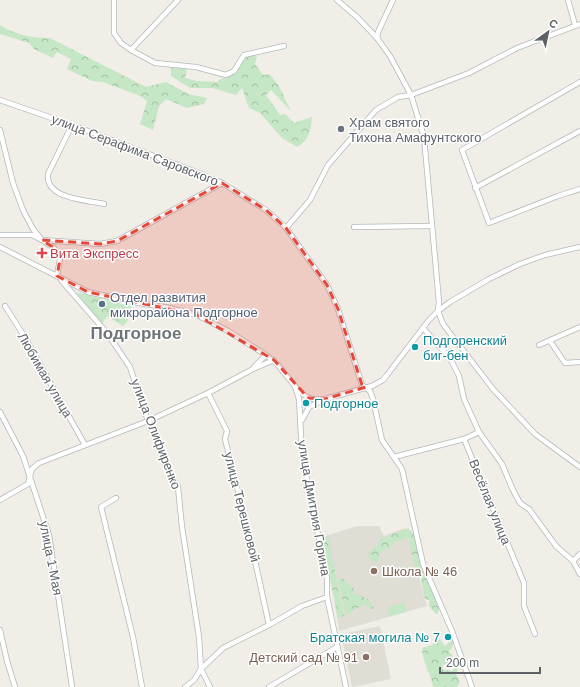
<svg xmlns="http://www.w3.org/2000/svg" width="580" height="687" font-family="Helvetica,sans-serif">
<defs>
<pattern id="forest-crowns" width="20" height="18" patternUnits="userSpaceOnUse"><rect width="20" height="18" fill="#c5e7c5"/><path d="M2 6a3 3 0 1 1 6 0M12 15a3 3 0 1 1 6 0" fill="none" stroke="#a3bfa4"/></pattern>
</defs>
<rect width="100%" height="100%" fill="#f0eee7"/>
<!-- education -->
<g fill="#e0ddd5">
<polygon points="357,526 379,526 384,536 405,528 427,606 339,631 325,536"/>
<polygon points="380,626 391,679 352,687 341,634"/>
</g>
<!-- forest -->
<g fill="url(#forest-crowns)">
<path d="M 0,25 C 16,35 32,38 50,38 L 146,87 L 166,82 L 188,94 L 207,98 L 204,104 L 187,108 L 166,99 L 159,106 L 153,130 L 140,124 L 147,101 L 140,96 L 103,82 L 92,81 L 67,69 L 71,59 L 57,52 L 53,58 L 34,49 L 29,43 L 0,34 Z"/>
<path d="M 245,56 L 257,56 L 255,64 L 263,75 L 270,74 L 280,88 L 291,111 L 271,90 L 266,95 L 280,115 L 285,114 L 294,123 L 312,117 C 311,130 309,141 297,147 L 282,138 L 260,113 L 249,108 L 242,88 L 236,95 L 212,88 L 190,88 L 171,76 L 171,68 L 187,69 L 185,78 L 196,81 L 217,82 C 223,76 226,79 232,75 C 238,71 242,62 245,56 Z"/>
<polygon points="77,293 79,293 132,306 127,322 123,326 107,316 102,324"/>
<polygon points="408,528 419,540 439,610 437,615 429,606 429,600 425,599 421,580 423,574 414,565 408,537 393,543 389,551 386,548 379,554 380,559 374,564 368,556 369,552 378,545 380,539"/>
<polygon points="324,537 328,537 344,616 338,618 322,539"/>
<polygon points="340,578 343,578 355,590 352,595 358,594 369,600 374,608 373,610 364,604 348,614 345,613 338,579"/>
<path d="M 440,639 L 445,646 L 453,639 L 452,648 L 449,651 L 453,656 L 452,662 L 442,665 L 443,670 L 453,671 L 456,655 L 460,663 L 456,674 L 460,682 L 457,687 L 433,687 C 431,673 422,662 422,648 L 432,645 Z"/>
</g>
<!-- pitch -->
<polygon fill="#c5e7c5" points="403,603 405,604 407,610 406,612 391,616 388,615 387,610 388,607"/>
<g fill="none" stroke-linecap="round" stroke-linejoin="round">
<defs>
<g id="minor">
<polyline points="114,0 114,33 121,43 131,50 155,63 196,67 226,75 234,71 244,55 284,46"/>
<polyline points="337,0 358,18 377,38 390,56 411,95 424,137 439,302 438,311 443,324 493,389 535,434 580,467"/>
<polyline points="568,0 575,25"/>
<polyline points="377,38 378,32 393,0"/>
<polyline points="131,50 178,0"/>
<polyline points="580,82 462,150 489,223 558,196 580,189"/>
<polyline points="0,100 72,125 199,173 222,183 266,210 286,228 327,285 338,309 362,385 370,391 373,399 382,440 402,469 423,564 452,631 472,687"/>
<path d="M 72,125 L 48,174 C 45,199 86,200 104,204"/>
<polyline points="0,130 13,183 23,210 33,229 42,240 54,248 60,259 57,276"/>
<polyline points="475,188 580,131"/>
<polyline points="354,227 431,226"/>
<polyline points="286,228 310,200 328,165 376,110 398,97 411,95 469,73 517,48 580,24"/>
<polyline points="0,235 32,235 42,240 100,244 117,241 222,183"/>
<polyline points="0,247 88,292 139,303 165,307 197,315 228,331 266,355 277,364 295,386 299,399 302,455 327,579 327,597 302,606 269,625 223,648 201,669 194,680 185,687"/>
<polyline points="61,280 107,333 130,367 148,421 163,458 178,487 182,527 199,637 201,669 210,687"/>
<polyline points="5,306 24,336 85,445"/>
<polyline points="423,328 450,358 459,376 464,399 479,432 502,464 513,490 520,503 529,509 556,546 573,561 580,574"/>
<polyline points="550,341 565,363 580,362"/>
<polyline points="539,345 580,327"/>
<polyline points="254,367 266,355"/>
<path d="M 296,388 C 305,397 311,401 325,399 L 372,386 L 383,380 L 387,375 L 429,320 L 438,311 L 450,302 L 489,279 L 520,264 L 545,255 L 580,247"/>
<polyline points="208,393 227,431 225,439 252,547 269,625"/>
<polyline points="0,412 23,456 49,535 72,687"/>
<polyline points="302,420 309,407 321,401"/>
<polyline points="464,439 524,583 524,606 535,634"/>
<polyline points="394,457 464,439 479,432"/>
<polyline points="116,498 101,507 133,637 142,687"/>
<polyline points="0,500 28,484 32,469 39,463 148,421 208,393 253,369 274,360"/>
<polyline points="573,561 580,554"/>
<polyline points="327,597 346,687"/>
<polyline points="0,630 7,661 15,687"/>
<polyline points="269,687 337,647"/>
</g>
</defs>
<!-- minor casing -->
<use href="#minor" stroke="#b4b7bb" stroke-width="6"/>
<!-- minor -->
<use href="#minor" stroke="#fff" stroke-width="4.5"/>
</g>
<!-- marked area -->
<path fill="#e54738" fill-opacity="0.2" stroke="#e54738" stroke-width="3" stroke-dasharray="8 5" stroke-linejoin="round" d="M 222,183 L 266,210 L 286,228 L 327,285 L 338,309 L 362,385 L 366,387 L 325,399 L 308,398 L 274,360 L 197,315 L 88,292 L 57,276 L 60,259 L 54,248 L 42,240 L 100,244 L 117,241 Z"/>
<!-- markers -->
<circle fill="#6b7280" stroke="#fff" stroke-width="1.5" cx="341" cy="129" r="4"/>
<path fill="#e0444e" stroke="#fff" stroke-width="1.5" d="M40 247h4v4h4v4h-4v4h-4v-4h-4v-4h4z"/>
<circle fill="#5c6f8a" stroke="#fff" stroke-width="1.5" cx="102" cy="304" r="4"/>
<g fill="#0f9aa8" stroke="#fff" stroke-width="1.5">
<circle cx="415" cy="347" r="4"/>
<circle cx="306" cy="403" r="4"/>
<circle cx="448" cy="637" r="4"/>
</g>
<g fill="#8d6e63" stroke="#fff" stroke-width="1.5">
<circle cx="374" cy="571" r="4"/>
<circle cx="366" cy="657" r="4"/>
</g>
<g text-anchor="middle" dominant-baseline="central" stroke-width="3" stroke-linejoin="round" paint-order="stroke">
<!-- worship labels -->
<g font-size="13" fill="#5b616d" stroke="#fff" text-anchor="start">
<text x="349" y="122">Храм святого<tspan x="349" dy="15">Тихона Амафунтского</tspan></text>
</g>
<!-- street labels -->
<g font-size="13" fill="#5e6267" stroke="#fff">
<text transform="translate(135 150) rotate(21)">улица Серафима Саровского</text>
<text transform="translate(45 375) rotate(60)">Любимая улица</text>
<text transform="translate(156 434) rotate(69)">улица Олифиренко</text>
<text transform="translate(490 502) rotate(68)">Весёлая улица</text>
<text transform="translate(242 507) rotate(76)">улица Терешковой</text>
<text transform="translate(314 508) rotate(80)">улица Дмитрия Горина</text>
<text transform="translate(51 558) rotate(79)">улица 1 Мая</text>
</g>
<!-- health labels -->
<g font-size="13" fill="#be3a42" stroke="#fff" text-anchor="start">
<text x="50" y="253">Вита Экспресс</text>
</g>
<!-- service labels -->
<g font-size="13" fill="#4e5e75" stroke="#fff" text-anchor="start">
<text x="110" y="297">Отдел развития<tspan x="110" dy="15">микрорайона Подгорное</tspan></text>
</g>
<!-- culture labels -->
<g font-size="13" fill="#0d838f" stroke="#fff" text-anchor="start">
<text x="423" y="340">Подгоренский<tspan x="423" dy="15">биг-бен</tspan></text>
<text x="314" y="403">Подгорное</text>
<text x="440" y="637" text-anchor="end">Братская могила № 7</text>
</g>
<!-- education labels -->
<g font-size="13" fill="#785e54" stroke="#fff" text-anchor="start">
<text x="382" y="571">Школа № 46</text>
<text x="358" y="657" text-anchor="end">Детский сад № 91</text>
</g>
<!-- district labels -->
<g font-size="17" font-weight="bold" fill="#6f7479" stroke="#fff">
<text x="136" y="333">Подгорное</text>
</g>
</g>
<!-- north arrow -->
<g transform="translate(548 32) rotate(33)" stroke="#ffffff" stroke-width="3" paint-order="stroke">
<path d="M0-3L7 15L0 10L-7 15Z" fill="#5e6267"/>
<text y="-6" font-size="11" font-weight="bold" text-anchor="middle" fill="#5e6267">С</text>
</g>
<!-- scale -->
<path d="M440 667v6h100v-6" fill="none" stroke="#5e6267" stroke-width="2"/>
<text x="446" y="667" font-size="12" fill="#5e6267" stroke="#ffffff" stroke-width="3" paint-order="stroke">200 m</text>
</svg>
